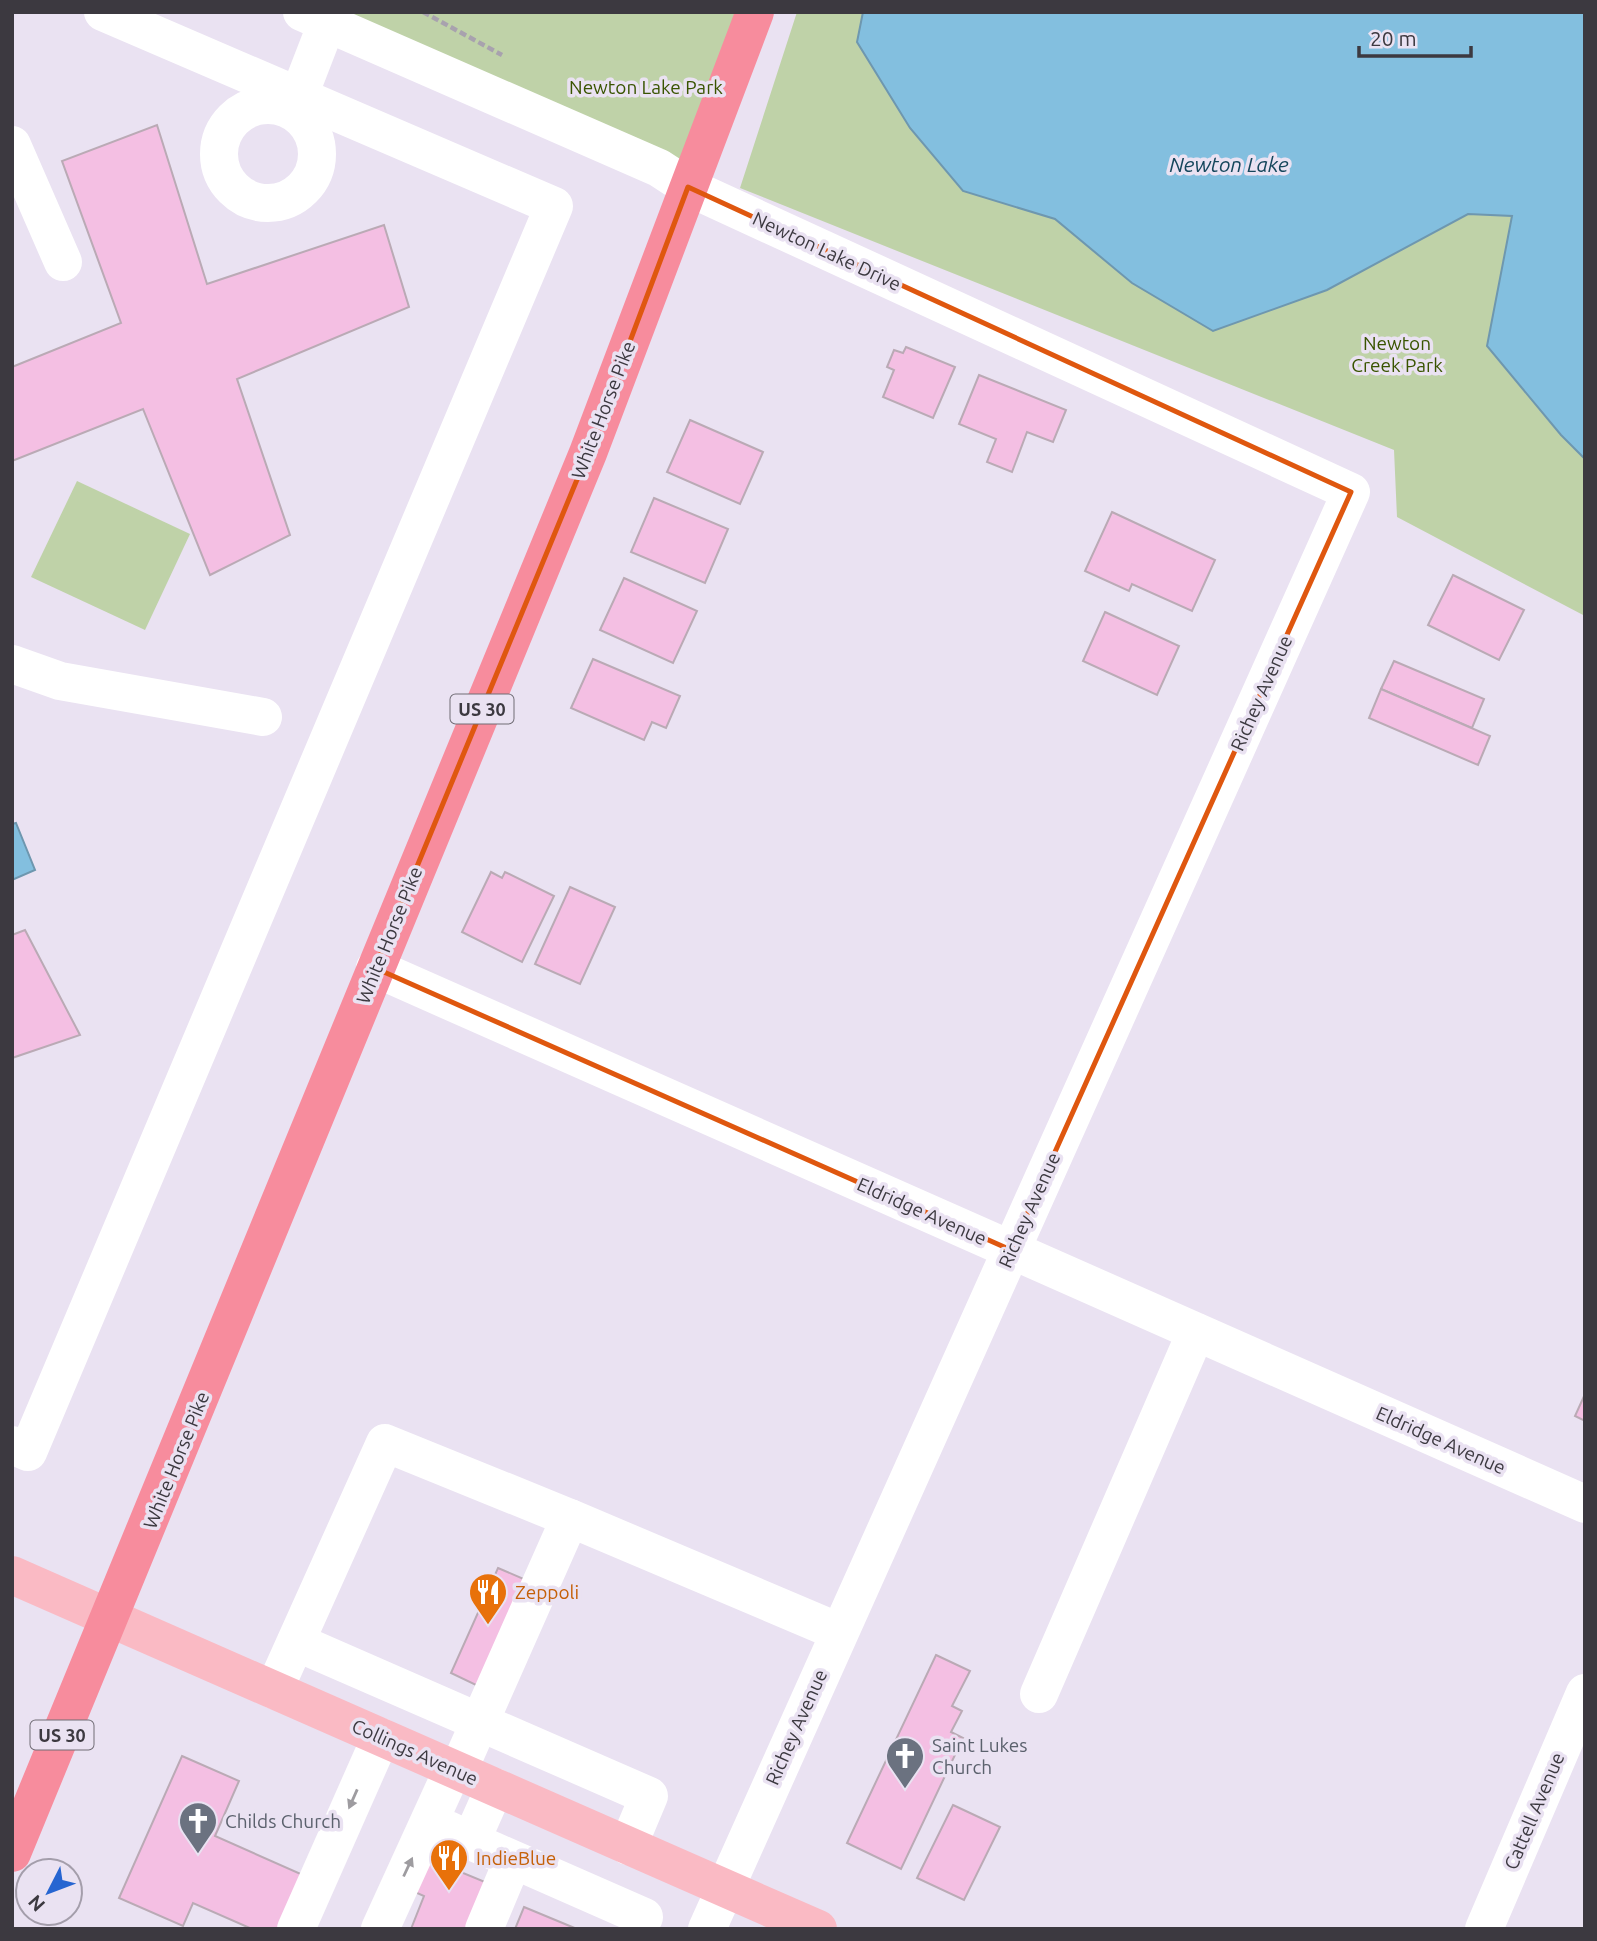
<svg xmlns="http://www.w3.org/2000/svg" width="1597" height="1941" font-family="Ubuntu,sans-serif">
<rect width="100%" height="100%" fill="#eae2f2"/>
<!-- green -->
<g fill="#bfd2a8">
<polygon points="296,12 755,12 688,187"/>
<polygon points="797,12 863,12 857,42 963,191 1055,219 1132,283 1327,290 1468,214 1512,216 1488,346 1561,435 1585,459 1585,616 1397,517 1394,450 740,188"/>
<polygon points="77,481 190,534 145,630 31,577"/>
</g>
<!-- water -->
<g fill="#83bfdf" stroke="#6e97af" stroke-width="2">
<polygon points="863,12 1585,12 1585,459 1561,435 1487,346 1512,216 1468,214 1327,290 1213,331 1132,283 1055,219 963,191 910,128 857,42"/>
<polygon points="16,823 35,870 12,880 12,824"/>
</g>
<!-- building -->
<g fill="#f4bfe3" stroke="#baaab5" stroke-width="2">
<polygon points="157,125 207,284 384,225 409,307 237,379 290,535 210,575 143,409 12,461 12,367 121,323 62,161"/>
<polygon points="906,347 955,367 933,418 883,397 894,370 887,367 894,350 903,353"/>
<polygon points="979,375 1066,410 1053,442 1027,432 1012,472 987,462 996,439 959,424"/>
<polygon points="690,420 763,452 740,504 667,472"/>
<polygon points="654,498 728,529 705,583 631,552"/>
<polygon points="1112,512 1215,560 1192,611 1132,584 1129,591 1085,571"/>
<polygon points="1453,575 1524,610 1499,660 1428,625"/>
<polygon points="624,578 697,611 673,663 600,630"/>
<polygon points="1105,612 1179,646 1157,695 1083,661"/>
<polygon points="593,659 680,696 666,728 652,722 644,740 571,708"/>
<polygon points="1394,661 1484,699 1472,728 1381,689"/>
<polygon points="1381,689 1490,736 1478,765 1369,718"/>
<polygon points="491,872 502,878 505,872 554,896 522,962 462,932"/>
<polygon points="570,887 615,907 580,984 535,964"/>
<polygon points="25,930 80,1035 12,1058 12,935"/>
<polygon points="1585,1394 1585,1421 1575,1416"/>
<polygon points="498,1568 526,1580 478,1686 451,1673"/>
<polygon points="936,1655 970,1671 952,1706 962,1711 951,1732 963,1738 901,1869 847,1843"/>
<polygon points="182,1756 239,1781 215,1836 303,1875 279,1929 252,1929 193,1903 183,1926 119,1898"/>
<polygon points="953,1805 1000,1827 964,1900 917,1878"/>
<polygon points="422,1856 485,1882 466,1929 411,1929 424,1896 408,1889"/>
<polygon points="524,1907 577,1929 515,1929"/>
</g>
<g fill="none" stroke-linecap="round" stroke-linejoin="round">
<!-- path -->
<polyline stroke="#a8a2ae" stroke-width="4.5" stroke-dasharray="7 3.5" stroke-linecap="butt" points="423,12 502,55"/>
<!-- minor -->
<g stroke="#fff" stroke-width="38">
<polyline points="302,12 659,168 688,187 1351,492 707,1929"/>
<circle cx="268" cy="154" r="49"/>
<polyline points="293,111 327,23"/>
<polyline points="12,145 63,262"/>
<polyline points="12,664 60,681 263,717"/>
<polyline points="375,968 1585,1504"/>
<polyline points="12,1445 28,1452 554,206 103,12"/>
<polyline points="570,1518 839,1632"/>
<polyline points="296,1642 649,1796 628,1846"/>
<polyline points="274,1690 385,1443 570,1518 458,1771"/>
<polyline points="1039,1694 1196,1332"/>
<polyline points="448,1830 471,1841 495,1787"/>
<polyline points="471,1841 644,1917"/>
<polyline points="296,1929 381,1737"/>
<polyline points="380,1929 453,1769"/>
<polyline points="484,1929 513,1860"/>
<polyline points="1484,1929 1585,1693"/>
</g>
<!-- major -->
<polyline stroke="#fabac4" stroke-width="38" points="12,1575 818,1929"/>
<!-- highway -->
<polyline stroke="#f78c9d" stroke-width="38" points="12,1853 588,453 755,12"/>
</g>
<!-- one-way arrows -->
<defs><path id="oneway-solid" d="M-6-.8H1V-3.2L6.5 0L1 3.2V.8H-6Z" transform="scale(1.75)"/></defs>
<g fill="#9e9ca0">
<use href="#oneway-solid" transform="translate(353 1799) rotate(114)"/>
<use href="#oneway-solid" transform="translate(408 1867) rotate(-65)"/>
</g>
<!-- marked area -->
<path fill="none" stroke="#df570f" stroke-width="5" stroke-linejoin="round" d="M 688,187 L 1351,492 L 1011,1250 L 375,968 L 588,453 Z"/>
<!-- icons -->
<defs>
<symbol id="restaurant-pin" viewBox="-11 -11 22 30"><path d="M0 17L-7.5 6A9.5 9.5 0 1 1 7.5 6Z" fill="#e8710a" stroke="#eae2f2"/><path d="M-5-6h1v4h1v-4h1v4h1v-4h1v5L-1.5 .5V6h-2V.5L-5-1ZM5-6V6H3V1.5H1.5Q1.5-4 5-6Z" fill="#fff"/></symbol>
<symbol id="church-pin" viewBox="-11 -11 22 30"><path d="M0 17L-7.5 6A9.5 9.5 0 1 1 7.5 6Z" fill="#6b7280" stroke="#eae2f2"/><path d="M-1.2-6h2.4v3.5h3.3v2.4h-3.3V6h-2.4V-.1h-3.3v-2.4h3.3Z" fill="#fff"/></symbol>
</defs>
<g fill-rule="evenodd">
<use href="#restaurant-pin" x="466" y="1570" width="44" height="60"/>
<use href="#church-pin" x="883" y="1734" width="44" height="60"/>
<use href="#church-pin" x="176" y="1799" width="44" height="60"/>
<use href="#restaurant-pin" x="427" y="1836" width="44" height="60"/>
</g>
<g text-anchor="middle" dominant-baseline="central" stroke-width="7" stroke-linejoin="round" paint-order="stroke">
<!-- shield labels -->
<g fill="#eae2f2" stroke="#706c75" stroke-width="2">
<rect x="450.5" y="694.5" width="63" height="29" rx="5"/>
<rect x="30.5" y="1720.5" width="63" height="29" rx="5"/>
</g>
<g font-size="18" font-weight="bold" fill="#3c3940">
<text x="482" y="709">US 30</text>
<text x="62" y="1735">US 30</text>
</g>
<!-- park labels -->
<g font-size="19" fill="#395400" stroke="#eae2f2">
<text x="646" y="87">Newton Lake Park</text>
<text x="1397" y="343">Newton<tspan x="1397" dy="22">Creek Park</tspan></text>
</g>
<!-- street labels -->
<g font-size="19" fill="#3c3940" stroke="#eae2f2">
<text transform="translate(827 251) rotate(25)">Newton Lake Drive</text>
<text transform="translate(603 410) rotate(-69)">White Horse Pike</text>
<text transform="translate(1261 693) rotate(-66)">Richey Avenue</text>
<text transform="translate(389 935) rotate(-68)">White Horse Pike</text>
<text transform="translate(1029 1210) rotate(-66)">Richey Avenue</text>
<text transform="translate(922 1211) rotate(24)">Eldridge Avenue</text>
<text transform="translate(1441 1440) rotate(24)">Eldridge Avenue</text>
<text transform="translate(176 1460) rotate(-68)">White Horse Pike</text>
<text transform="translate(796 1727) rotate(-66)">Richey Avenue</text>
<text transform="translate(415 1752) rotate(24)">Collings Avenue</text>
<text transform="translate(1534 1811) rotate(-67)">Cattell Avenue</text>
</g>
<!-- food labels -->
<g font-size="19" fill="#c56008" stroke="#eae2f2" text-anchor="start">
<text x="515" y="1592">Zeppoli</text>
<text x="476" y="1858">IndieBlue</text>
</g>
<!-- worship labels -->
<g font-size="19" fill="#5b616d" stroke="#eae2f2" text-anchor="start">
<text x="932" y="1745">Saint Lukes<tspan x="932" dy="22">Church</tspan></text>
<text x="225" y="1821">Childs Church</text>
</g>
<!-- water labels -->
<g font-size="21" font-style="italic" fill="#15465c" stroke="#eae2f2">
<text x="1229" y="164">Newton Lake</text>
</g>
</g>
<!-- border -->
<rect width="1597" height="1941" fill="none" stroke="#3c3940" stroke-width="28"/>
<!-- north arrow -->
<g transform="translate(49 1892) rotate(228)"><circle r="33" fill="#eae2f2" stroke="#a49eab" stroke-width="2"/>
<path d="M0-5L12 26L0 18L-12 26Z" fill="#2665d1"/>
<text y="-10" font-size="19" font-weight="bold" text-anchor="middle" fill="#3c3940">N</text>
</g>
<!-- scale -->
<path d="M1359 46v10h112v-10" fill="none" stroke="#3c3940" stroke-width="3.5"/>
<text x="1370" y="46" font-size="21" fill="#3c3940" stroke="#eae2f2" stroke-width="5" paint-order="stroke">20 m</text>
</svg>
